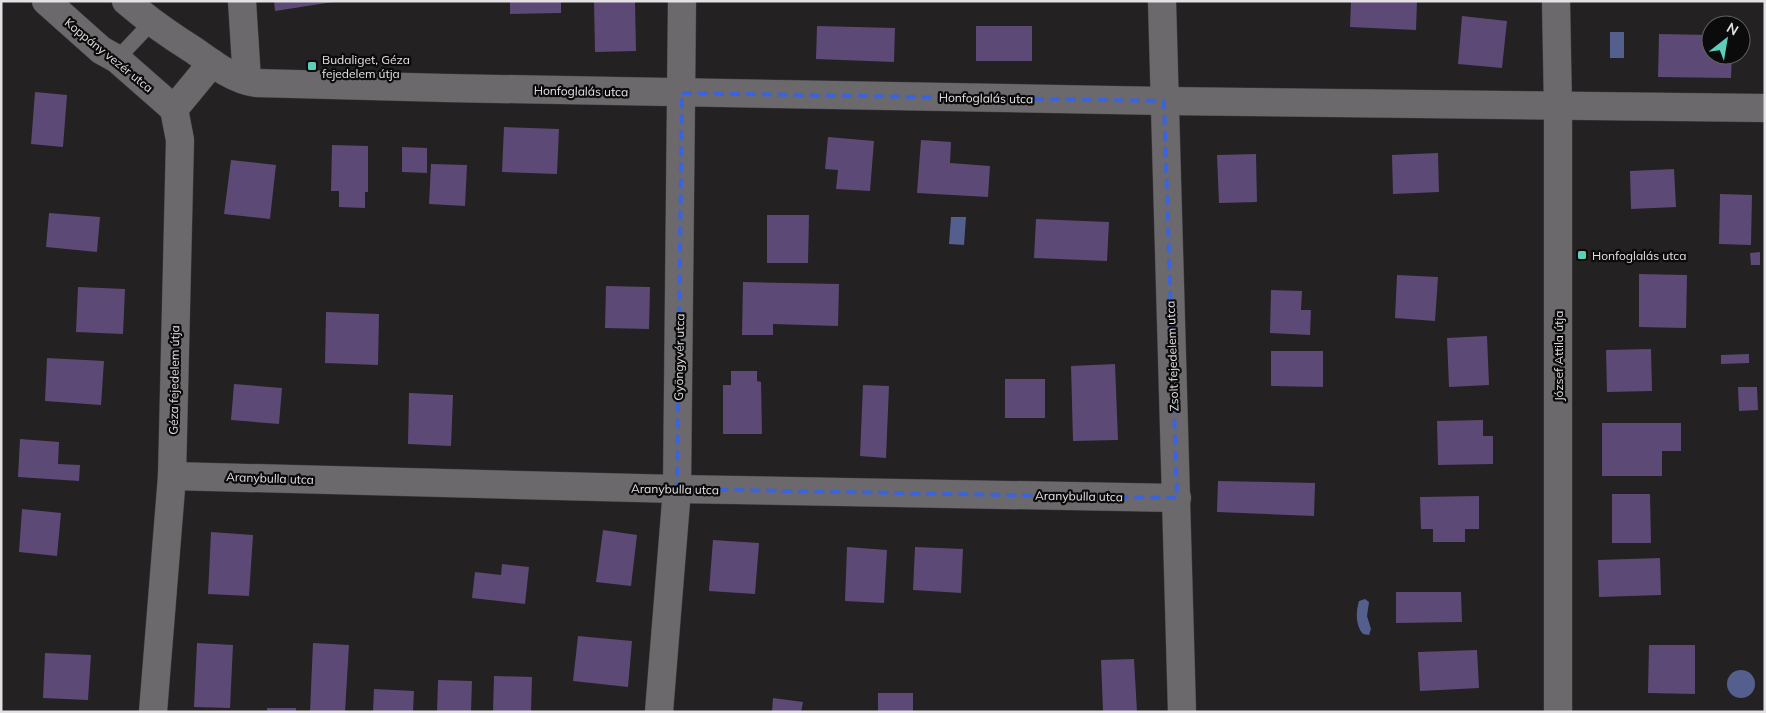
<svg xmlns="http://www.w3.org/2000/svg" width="1766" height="713" font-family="Mulish,sans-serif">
<rect width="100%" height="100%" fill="#232122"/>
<!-- water -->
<g fill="#545f8d">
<rect x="1610" y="32" width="14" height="26"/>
<polygon points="951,217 966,217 964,245 949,244"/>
<path d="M 1365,599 L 1369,602 L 1367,616 L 1371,629 L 1369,635 L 1363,634 C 1355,625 1356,611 1359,601 Z"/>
<circle cx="1741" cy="684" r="14"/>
</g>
<!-- building -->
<g fill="#5d4975">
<polygon points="274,1 333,1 333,2 275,11"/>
<polygon points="510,1 561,1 561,13 510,14"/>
<polygon points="594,1 635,1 636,51 595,52"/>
<polygon points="1351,1 1417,1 1416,30 1350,27"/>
<polygon points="1462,16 1507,21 1502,68 1458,64"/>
<polygon points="817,26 895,28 894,62 816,59"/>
<rect x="976" y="26" width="56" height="35"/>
<polygon points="1659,34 1711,35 1711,55 1732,55 1731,78 1658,77"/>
<polygon points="35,92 67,95 63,147 31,144"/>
<polygon points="504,127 559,129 557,174 502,172"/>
<polygon points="828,137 874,141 870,191 836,189 838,170 825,169"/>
<polygon points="921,140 951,142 950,163 990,166 988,197 917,193"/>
<polygon points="332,145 368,146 368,192 365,192 365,208 339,207 339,191 331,191"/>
<polygon points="402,147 427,148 427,173 402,172"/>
<polygon points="1438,153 1439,192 1393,194 1392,155"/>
<polygon points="1256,154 1257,202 1219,203 1217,155"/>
<polygon points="231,160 276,165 270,219 224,214"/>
<polygon points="431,164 467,165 465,206 429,204"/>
<polygon points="1674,169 1676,207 1631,209 1630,171"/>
<polygon points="1720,194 1752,195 1751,245 1719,244"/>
<polygon points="49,213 100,217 97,252 46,247"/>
<polygon points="767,215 809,215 808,263 767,263"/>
<polygon points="1036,219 1109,222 1107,261 1034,258"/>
<polygon points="1760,252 1760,265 1751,265 1750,253"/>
<polygon points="1639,274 1687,275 1686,328 1639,327"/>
<polygon points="1397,275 1438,277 1435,321 1395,318"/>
<polygon points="743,282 839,284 838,326 773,324 773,335 742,335"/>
<polygon points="606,286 650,287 649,329 605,328"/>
<polygon points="78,287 125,289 123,334 76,332"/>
<polygon points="1271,290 1302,291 1301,310 1311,310 1310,335 1270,333"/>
<polygon points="326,312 379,314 378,365 325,363"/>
<polygon points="1487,336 1489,385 1449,387 1447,338"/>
<polygon points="1651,349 1652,391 1607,392 1606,350"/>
<polygon points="1271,351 1323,351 1323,387 1271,386"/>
<polygon points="1749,354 1749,363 1721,364 1721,355"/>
<polygon points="47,358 104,361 101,405 45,401"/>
<polygon points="1115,364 1118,440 1073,441 1071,366"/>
<polygon points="731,371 757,371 757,381 761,382 762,434 723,434 723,385 731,385"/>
<rect x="1005" y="379" width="40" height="39"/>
<polygon points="234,384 282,388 279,424 231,420"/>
<polygon points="863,385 889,386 886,458 860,456"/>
<polygon points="1738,387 1757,387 1758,410 1739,411"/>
<polygon points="409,393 453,395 451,446 408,444"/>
<polygon points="1483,420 1483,436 1493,436 1493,464 1438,465 1437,421"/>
<polygon points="1602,423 1681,423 1681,451 1662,451 1662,476 1602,476"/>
<polygon points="20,439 59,442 58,464 80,465 79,481 18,477"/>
<polygon points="1218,481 1315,483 1314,516 1217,512"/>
<polygon points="1612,494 1650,494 1651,543 1612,543"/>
<polygon points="1479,496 1479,529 1465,529 1465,542 1433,542 1433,529 1421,529 1420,497"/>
<polygon points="22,509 61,513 57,556 19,552"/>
<polygon points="603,530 637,535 631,586 596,582"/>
<polygon points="211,532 253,535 249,596 208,594"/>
<polygon points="713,540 759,543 755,594 709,591"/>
<polygon points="847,547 887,550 884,603 845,601"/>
<polygon points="915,547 963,549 961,593 913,590"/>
<polygon points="1660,558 1661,595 1599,597 1598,560"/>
<polygon points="502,564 529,567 525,604 472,598 475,572 501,575"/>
<polygon points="1396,592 1461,592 1462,622 1396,623"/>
<polygon points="578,636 632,641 628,687 573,681"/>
<polygon points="197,643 233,645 230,708 194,707"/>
<polygon points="313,643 349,645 345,712 310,712"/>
<polygon points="1649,645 1695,645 1695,694 1648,693"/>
<polygon points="1477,650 1479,688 1420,691 1418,652"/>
<polygon points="45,653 91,655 88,700 43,698"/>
<polygon points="1134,659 1137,712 1103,712 1101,660"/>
<polygon points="494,676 532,677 531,712 493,712"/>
<polygon points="438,680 472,681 471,712 437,712"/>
<polygon points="374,689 414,691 413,712 373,712"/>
<rect x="878" y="693" width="35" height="19"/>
<polygon points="773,698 803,702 801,712 772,712"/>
<rect x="267" y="708" width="29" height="4"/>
</g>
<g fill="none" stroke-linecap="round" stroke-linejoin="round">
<defs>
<polyline id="lane" points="117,59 151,23"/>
<g id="street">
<polyline points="46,1 101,50 117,59 174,109"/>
<path d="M 126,1 C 148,20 171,36 195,51 C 213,64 234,80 256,83 L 446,88 L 1164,101 L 1765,108"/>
<polyline points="242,1 247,80"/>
<polyline points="1162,1 1182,712"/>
<polyline points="1556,1 1558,107 1558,712"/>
<polyline points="174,109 212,63"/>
<polyline points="172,476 677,489 1177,498"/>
<polyline points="153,712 172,476 180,140 174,109"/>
<polyline points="659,712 677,489 682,1"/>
</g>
</defs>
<!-- lane casing -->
<use href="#lane" stroke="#403e40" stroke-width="16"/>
<!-- street casing -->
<use href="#street" stroke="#403e40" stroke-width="29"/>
<!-- lane -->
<use href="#lane" stroke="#6b696b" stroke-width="15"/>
<!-- street -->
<use href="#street" stroke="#6b696b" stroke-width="28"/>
</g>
<!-- marked area -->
<path fill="none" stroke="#3b64da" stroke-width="4" stroke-dasharray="10 6" stroke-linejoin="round" d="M 682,93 L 1164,101 L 1177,498 L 677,489 Z"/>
<!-- markers -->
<g fill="#5dceb9" stroke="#0c0b0b" stroke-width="2">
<rect x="307" y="61" width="10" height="10" rx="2.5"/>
<rect x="1577" y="250" width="10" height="10" rx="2.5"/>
</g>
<g text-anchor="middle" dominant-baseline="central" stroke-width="4.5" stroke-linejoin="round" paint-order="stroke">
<!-- street labels -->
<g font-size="12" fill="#e3e1e3" stroke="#0c0b0b">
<text transform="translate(109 55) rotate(39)">Koppány vezér utca</text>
<text transform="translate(581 91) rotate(1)">Honfoglalás utca</text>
<text transform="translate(986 98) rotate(1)">Honfoglalás utca</text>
<text transform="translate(1172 356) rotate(-92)">Zsolt fejedelem utca</text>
<text transform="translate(1558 356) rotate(-90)">József Attila útja</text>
<text transform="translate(679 357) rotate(-89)">Gyöngyvér utca</text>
<text transform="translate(174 380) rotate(-89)">Géza fejedelem útja</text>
<text transform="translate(270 478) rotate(2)">Aranybulla utca</text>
<text transform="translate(675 489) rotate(1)">Aranybulla utca</text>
<text transform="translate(1079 496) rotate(1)">Aranybulla utca</text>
</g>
<!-- poi labels -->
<g font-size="12" fill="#e3e1e3" stroke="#0c0b0b" text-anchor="start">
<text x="322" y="59">Budaliget, Géza<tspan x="322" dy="14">fejedelem útja</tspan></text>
<text x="1592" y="255">Honfoglalás utca</text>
</g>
</g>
<!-- border -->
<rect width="1766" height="713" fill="none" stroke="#e3e1e3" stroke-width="5"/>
<!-- north arrow -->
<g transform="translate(1726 40) rotate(31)"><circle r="24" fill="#0c0b0b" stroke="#626161"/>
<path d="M0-4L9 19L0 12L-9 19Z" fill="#5dceb9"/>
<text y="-8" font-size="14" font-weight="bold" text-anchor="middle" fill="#e3e1e3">N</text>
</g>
</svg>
